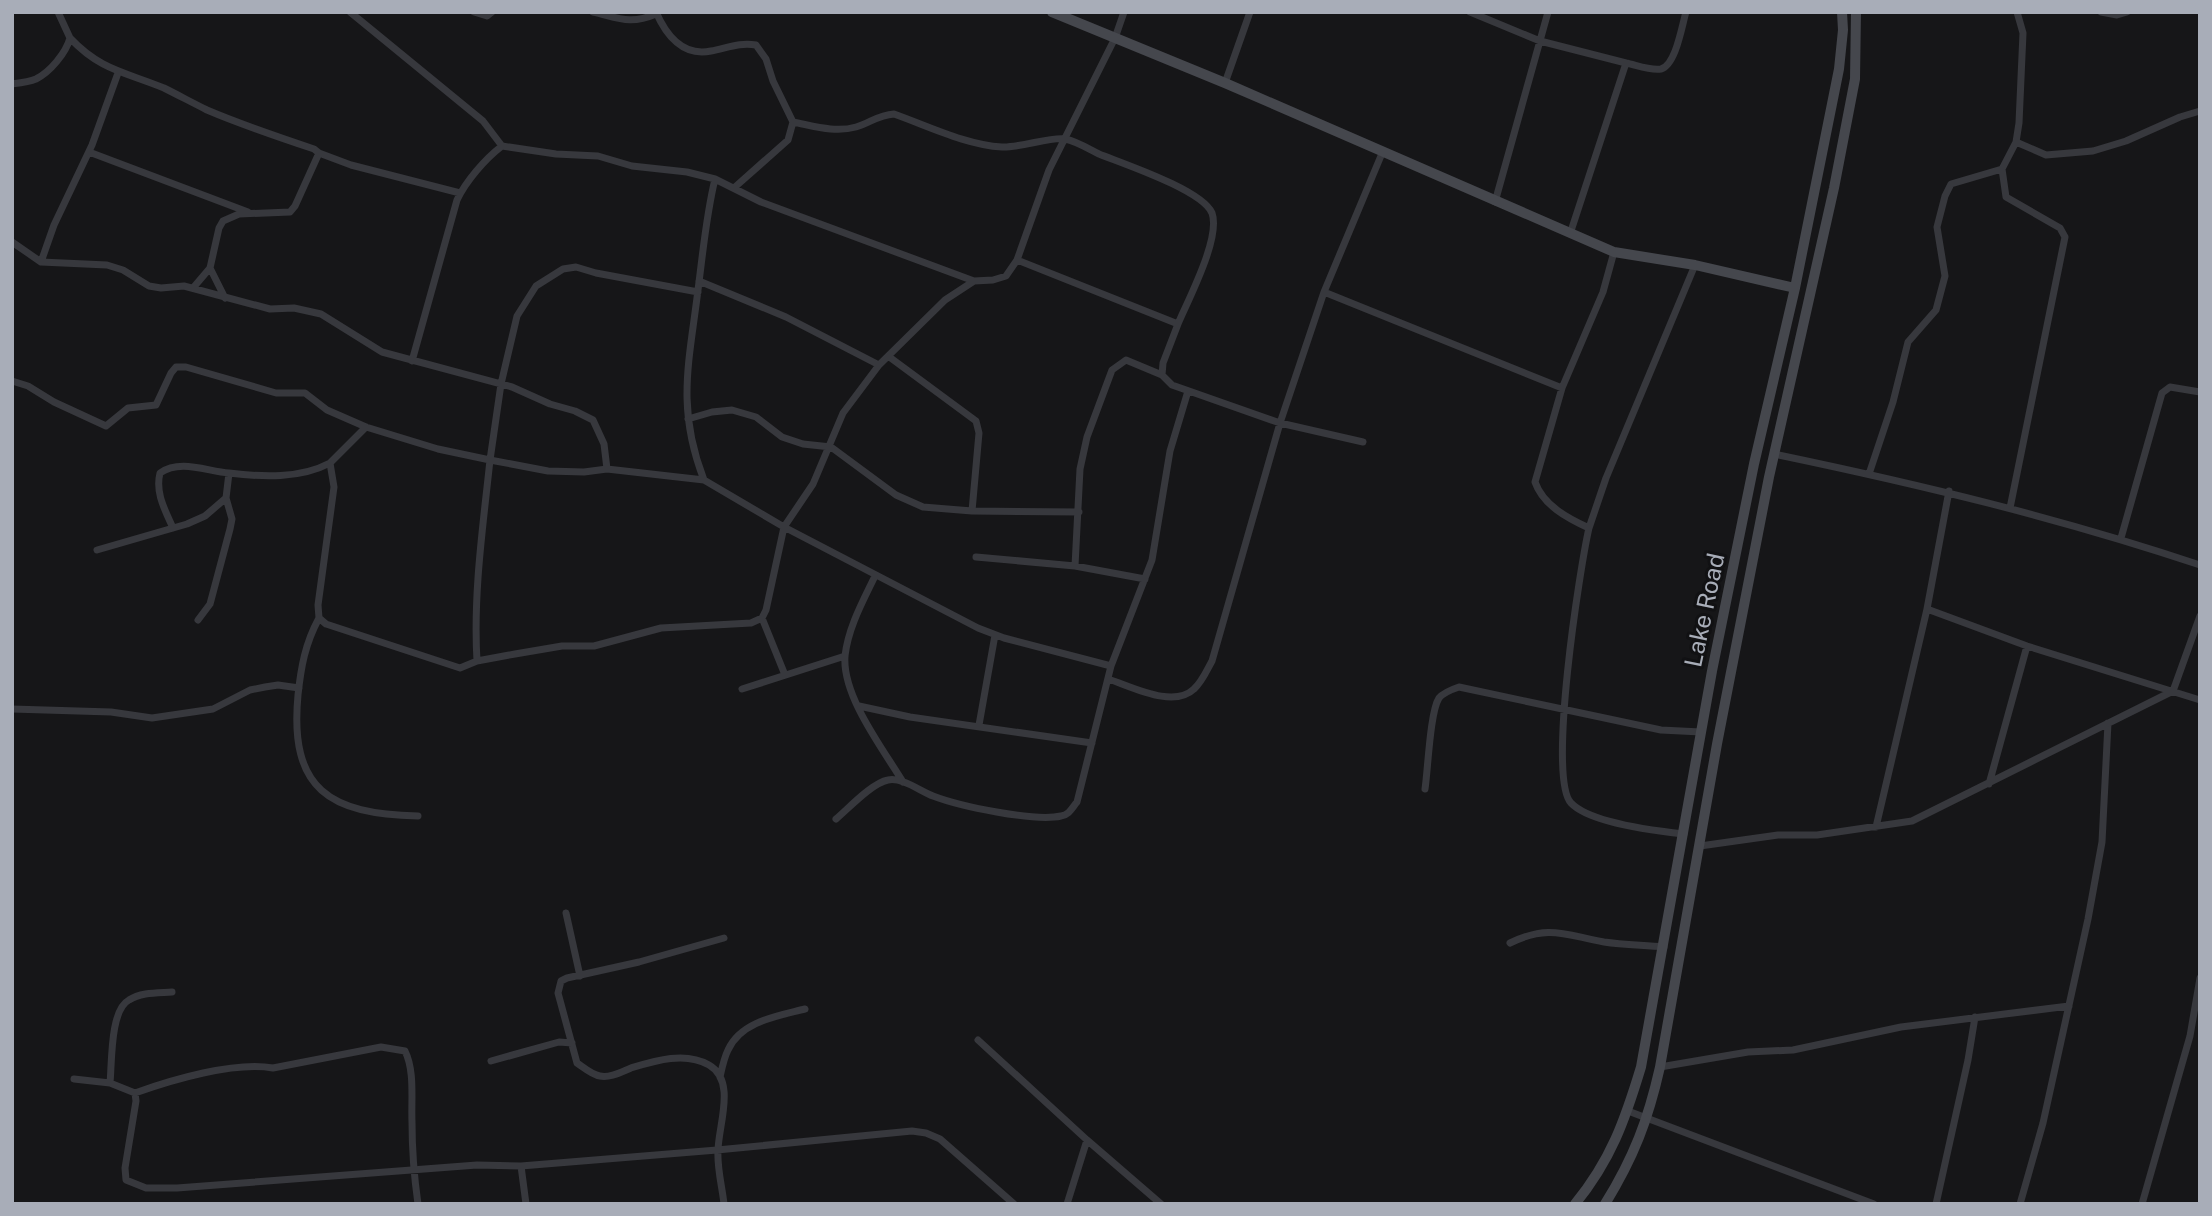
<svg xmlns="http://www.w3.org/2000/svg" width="2212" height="1216" viewBox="0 0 2212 1216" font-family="'Public Sans',sans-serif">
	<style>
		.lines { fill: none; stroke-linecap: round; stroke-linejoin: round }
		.street { stroke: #37383d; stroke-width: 7 }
		.secondary { stroke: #45474d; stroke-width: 10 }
		.labels { text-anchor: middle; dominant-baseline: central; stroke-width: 6; stroke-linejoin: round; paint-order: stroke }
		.street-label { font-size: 24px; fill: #a8adb8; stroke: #111113 }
	</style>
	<rect width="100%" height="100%" fill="#161618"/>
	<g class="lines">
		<path class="street" d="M350 12 483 121 502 146
			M474 12 487 16 492 12
			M593 12C619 18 630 25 656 14
			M656 12C666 35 683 57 711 51 727 48 740 42 756 45L766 59 773 81 793 122 788 140 735 187
			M1470 12 1540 41 1626 63
			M2101 12 2117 15 2127 12
			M70 38C100 70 125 72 164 88 178 95 193 103 207 110 242 125 278 137 314 149L319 153
			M1225 83 1250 12
			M12 84C20 83 29 82 36 79 50 72 66 53 70 38L58 12
			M793 122C814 126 835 133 856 127 870 123 878 115 894 114 928 126 966 145 1002 147 1020 148 1053 136 1065 139 1076 141 1089 149 1099 154 1124 164 1202 190 1212 213 1221 238 1188 300 1178 324
			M2016 142 2046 155 2093 151 2126 141 2180 117 2200 111
			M89 152 248 212
			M2002 169 2006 197 2060 228 2065 237 2010 508
			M715 179C706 216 703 252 698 290 689 363 676 408 704 480L784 527 978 628 1004 638 1111 666
			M1495 202 1548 12
			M1570 234 1626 63C1636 65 1651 71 1661 69 1676 65 1682 25 1686 12
			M12 242 41 262 107 265 123 270 149 286 161 288 184 286 270 309 294 308 321 314 382 352 512 387 550 404 575 411 593 420 604 444 607 469
			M1614 252 1603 292 1562 388 1535 482C1543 505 1567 518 1589 528 1580 567 1547 778 1571 803 1590 823 1656 831 1684 834
			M1017 260 1178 324 1163 363 1162 375 1172 385 1280 423 1363 442
			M41 262 54 225 92 145 118 73
			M210 268 225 298
			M699 281 786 317 879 365
			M193 288 210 268 219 228 223 221 239 214 290 212 295 206 319 153 351 165 460 193
			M1324 292 1562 388
			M888 356 976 421 979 433 972 511
			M412 361 457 200C466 181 485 159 502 146L556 154 598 156 632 166 687 172 715 179 761 202 974 281
			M12 381 28 386 54 402 106 426 128 408 156 405 171 373 176 367H186L276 393H305L327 410 366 427 438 449 490 460 501 384 517 316 536 286 563 269 576 267 596 273 698 292
			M688 419 712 412 732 410 756 417 782 437 803 444 831 447 896 495 923 507 972 511 1079 512
			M366 427 330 463 334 487 318 605 319 618 326 624 460 668 477 661 515 654 562 646H594L661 628 751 623 762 618 766 610 784 527 813 484 843 413 879 365 945 300 974 281 993 280 1006 276 1017 260 1049 170 1115 38 1124 12
			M1774 454C1918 484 2060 518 2200 565
			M1869 474 1893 402 1908 342 1936 310 1945 276 1937 227 1945 196 1951 184 2002 169 2016 142 2019 123 2023 33 2017 12
			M173 528C165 510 155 493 160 473 180 459 206 471 229 473 262 477 300 479 330 463
			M1589 528 1606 478 1695 265
			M2121 538 2162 393 2170 387 2200 392
			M97 550 187 524 205 516 226 498
			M976 557 1075 566 1145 579
			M1075 566 1080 469 1087 437 1112 370 1126 360 1162 375
			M875 576C863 601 848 628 845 656 842 696 883 749 903 782
			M1927 609 2027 646 2200 700
			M319 618C305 644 301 667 298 695 289 790 330 814 418 816
			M762 618 785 675
			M198 620 210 604 230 529 232 519 226 498 229 473
			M477 661C473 594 483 526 490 460L548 471 584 472 607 469 704 480
			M1108 679C1131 686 1173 709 1194 689 1202 682 1207 670 1212 661L1280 423 1324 292 1383 151
			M742 689 845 656
			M859 706 910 717 1092 743
			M12 709 111 712 152 718 213 709 250 690 265 687 278 685 299 688
			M979 725 995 635
			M1989 784 2027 646
			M1425 789C1428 769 1430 712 1439 698 1444 692 1453 689 1459 687L1661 730 1701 732
			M836 819C849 808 872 783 888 780 902 777 920 791 933 796 959 806 1034 822 1061 816 1069 815 1072 808 1077 802L1111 666 1152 560 1170 451 1188 391
			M1876 827 1927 609 1949 491
			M1700 846 1778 835H1817L1912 821 2173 691 2200 616
			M566 913 580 976
			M1510 943C1549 924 1565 935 1604 942 1624 945 1644 945 1664 947
			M978 1040 1087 1140 1161 1204
			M491 1061 559 1042 572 1043
			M1660 1067 1748 1052 1793 1050 1901 1027 2069 1006
			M720 1077C722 1068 724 1058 728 1050 741 1021 778 1016 805 1009
			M74 1079 110 1083 135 1093 136 1101 125 1168 126 1180 146 1188H177L477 1165 521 1166 717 1150 912 1131 926 1133 940 1139 1014 1204
			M110 1083C112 1063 110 1010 129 1000 141 992 158 993 172 992
			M135 1093C171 1080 235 1061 273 1068L381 1047 405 1051C415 1071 411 1100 412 1122 412 1150 414 1176 418 1204
			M1628 1111 1874 1204
			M521 1166 526 1204
			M724 1204C722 1186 717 1168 718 1151 718 1126 737 1081 709 1065 685 1051 654 1061 631 1068 621 1072 610 1078 600 1076 592 1075 583 1067 577 1063L558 993 561 981 567 978 639 962 724 938
			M1067 1204 1087 1140
			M1936 1204 1968 1060 1975 1017
			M2020 1204 2043 1123 2088 919 2102 842 2108 723
			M2142 1204 2190 1036 2200 978"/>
		<path class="secondary" d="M1052 12 1225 83 1614 252 1695 265 1795 288
			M1575 1204C1611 1160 1625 1120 1641 1067L1712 671 1754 464 1795 288 1839 69 1843 30 1842 12
			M1605 1204C1634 1157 1648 1120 1660 1067L1717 744 1769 477 1834 188 1855 79 1856 12"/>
	</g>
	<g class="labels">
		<g class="street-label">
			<text transform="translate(1704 610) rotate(-78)">Lake Road</text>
		</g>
	</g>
	<rect width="2212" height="1216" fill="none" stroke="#a8adb8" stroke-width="28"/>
</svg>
